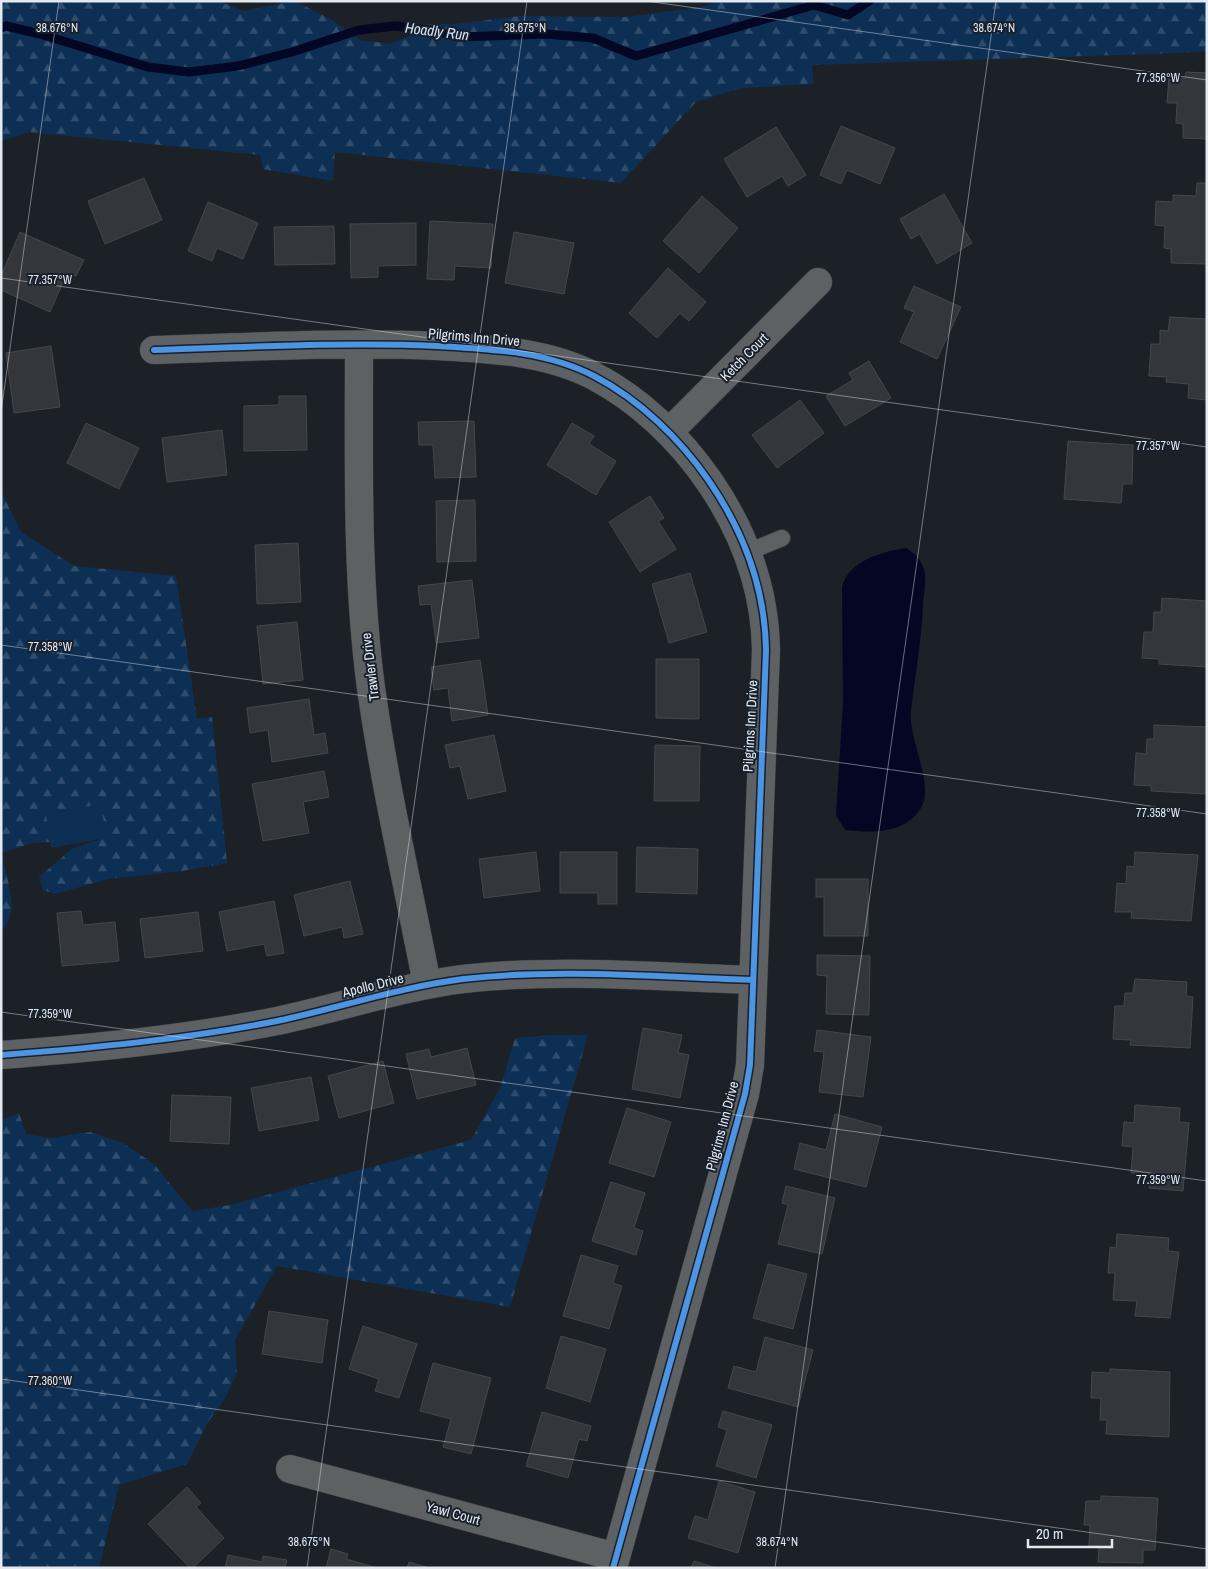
<svg xmlns="http://www.w3.org/2000/svg" width="1208" height="1569" viewBox="0 0 1208 1569" font-family="'Archivo Narrow',sans-serif">
	<style>
		.green { fill: #0d2f54 }
		.forest { fill: url(#forest-firs) }
		.water { fill: #030723 }
		.lines { fill: none; stroke-linecap: round; stroke-linejoin: round }
		.stream { stroke: #030723; stroke-width: 9 }
		.building { fill: #33373c; stroke: #43484d }
		.lane-casing { stroke: #393d42; stroke-width: 18 }
		.street-casing { stroke: #393d42; stroke-width: 29 }
		.lane { stroke: #5e6163; stroke-width: 16 }
		.street { stroke: #5e6163; stroke-width: 28 }
		.cycleway-casing { stroke: #18202b; stroke-width: 9 }
		.cycleway { stroke: #4d94e3; stroke-width: 6 }
		.ticks { fill: none; stroke: #e3e9f0; stroke-width: 1; stroke-opacity: 0.45 }
		.labels { text-anchor: middle; dominant-baseline: central; stroke-width: 4; stroke-linejoin: round; paint-order: stroke }
		.street-label { font-size: 14px; fill: #e3e9f0; stroke: #18202b }
		.water-label { font-size: 15px; font-style: italic; fill: #d5e4f7; stroke: #18202b }
		.ticks-label { font-size: 12px; text-anchor: middle; fill: #e3e9f0; stroke: #18202b; stroke-width: 4; stroke-linejoin: round; paint-order: stroke }
	</style>
	<defs>
		<pattern id="forest-firs" width="22" height="20" patternUnits="userSpaceOnUse" patternTransform="scale(1.25)"><rect width="22" height="20" fill="#0d2f54"/><path d="M5 1l3.5 6h-7zM16 11l3.5 6h-7z" fill="#304d6d"/></pattern>
	</defs>
	<rect width="100%" height="100%" fill="#1c2127"/>
	<path class="green" d="M101 804 107 838 51 848 45 814Z"/>
	<path class="forest" d="M1 1H219L243 11 295 1 332 20 360 40 391 44 414 34 427 24H456L520 16 625 17 702 7 717 1H1207V51L1180 53 812 65 814 84 741 88 696 102 621 183 335 152 333 181 263 169 260 155 29 132 1 141Z
		M1 491 21 532 74 566 176 576 197 719 212 717 227 863 182 871 108 879 55 894 43 890 39 877 73 848 107 837 100 804 46 814 50 842 32 843 2 853C5 875 22 915 1 930Z
		M549 1035H588L510 1307 277 1266 235 1340 237 1373 225 1398 208 1422 187 1464 119 1485 99 1568H1V1120L19 1113 26 1134 50 1138 90 1132 123 1143 154 1164 192 1211 230 1205 471 1140 501 1086 515 1038Z"/>
	<path class="water" d="M906 548C916 554 924 563 925 575 926 583 924 593 923 602 922 639 915 675 911 711 908 739 935 785 921 808 905 834 872 833 845 830L836 815 843 703 842 587C849 560 882 552 906 548Z"/>
	<g class="lines">
		<path class="stream" d="M1 28 6 26 40 34 148 67 189 72 238 66 292 52 359 30 395 26 435 31 459 37 546 34 593 38 636 56 814 5 848 15 869 1"/>
	</g>
	<path class="building" d="M1186 72 1207 73V139L1183 138V124L1176 123 1177 103H1167L1169 77 1185 78Z
		M841 126 895 148 880 184 847 170 841 184 820 175Z
		M776 127 806 175 788 186 782 176 747 197 724 159Z
		M144 178 162 220 105 244 88 201Z
		M1197 183H1207V264L1171 263V249L1164 248 1165 226 1155 225 1156 201 1173 202V195L1196 196Z
		M944 194 972 243 937 264 920 234 911 239 900 219Z
		M702 196 738 228 699 273 663 241Z
		M208 202 258 223 243 259 217 248 212 261 188 251Z
		M430 221 493 224 491 268 455 266 454 280 427 279Z
		M416 223V265L378 266V277L351 278 350 224Z
		M334 226 335 264 275 265 274 227Z
		M20 232 84 260 76 276 67 273 50 312 1 290V276Z
		M514 232 574 243 564 294 505 283Z
		M668 268 706 302 689 321 680 313 657 338 629 313Z
		M914 286 961 307 937 359 900 342 914 312 904 308Z
		M1170 317 1207 319V400L1188 398 1189 384 1166 382 1167 377 1149 376 1151 344H1160V330L1168 331Z
		M51 346 60 407 14 413 6 353Z
		M869 361 891 398 845 426 826 396 853 380 849 373Z
		M279 396H306L307 450 244 451V406L279 405Z
		M800 400 824 433 777 468 752 435Z
		M474 421 476 477 435 478 433 445H419L418 422Z
		M86 423 139 448 119 489 67 463Z
		M572 423 594 436 589 444 616 461 596 495 547 465Z
		M222 430 227 475 167 482 162 438Z
		M1068 441 1133 445 1132 484H1123L1121 503 1064 499Z
		M650 496 664 518 658 521 676 549 640 572 609 522Z
		M475 500 476 561 437 562 436 501Z
		M298 543 301 602 257 604 255 545Z
		M690 573 707 632 669 643 652 584Z
		M472 580 479 638 436 643 431 604 420 605 418 586Z
		M1162 598 1207 601V667L1159 664V659L1142 658 1144 632H1153L1154 612H1161Z
		M297 622 303 680 263 684 257 626Z
		M656 659H699V719L656 718Z
		M480 660 488 715 452 721 448 688 434 690 431 667Z
		M309 699 314 735 325 733 328 753 272 762 268 730 250 733 247 708Z
		M1154 725 1207 727V794L1151 791V786L1134 785 1136 753 1146 754 1147 739H1154Z
		M494 735 506 791 468 799 460 766 450 768 445 745Z
		M655 745 700 746 699 801H654Z
		M324 771 329 797 303 802 309 833 263 841 252 784Z
		M637 847 698 849 697 894 636 892Z
		M536 852 540 891 484 898 479 859Z
		M560 852H617V904H598V893H560Z
		M1135 852 1198 855 1191 921 1131 918 1132 912H1115L1117 883 1126 884 1127 866 1134 867Z
		M816 879H868V936H824V897H816Z
		M350 881 363 934 344 938 342 927 304 936 294 895Z
		M274 901 284 953 267 956 264 944 227 951 219 912Z
		M81 911 83 925 115 922 119 961 62 966 57 913Z
		M198 912 203 951 145 958 140 919Z
		M817 955 870 956 869 1015 826 1014 827 976 817 975Z
		M1135 979 1187 982 1186 996 1193 997 1190 1048 1130 1045 1131 1040 1113 1039 1115 1006H1124L1125 993H1133Z
		M643 1028 682 1035 678 1053 689 1055 680 1098 632 1089Z
		M817 1030 871 1037 863 1097 819 1092 824 1052 814 1051Z
		M467 1048 476 1085 417 1099 406 1054 429 1049 431 1057Z
		M383 1061 394 1103 339 1118 328 1076Z
		M311 1077 319 1120 259 1131 251 1088Z
		M172 1095 231 1097 229 1144 170 1141Z
		M1135 1105 1180 1108 1179 1122 1189 1123 1183 1191 1149 1188 1150 1174 1131 1173 1133 1147 1122 1146 1124 1122 1134 1123Z
		M627 1108 671 1122 654 1177 609 1163Z
		M835 1114 882 1127 866 1187 794 1169 800 1143 826 1150Z
		M611 1182 645 1193 634 1228 643 1231 636 1255 592 1241Z
		M786 1186 835 1198 822 1254 778 1244 788 1205 782 1203Z
		M1117 1234 1169 1238 1168 1251 1179 1252 1170 1318 1135 1316 1137 1301 1113 1300 1115 1273H1108L1110 1247 1116 1248Z
		M581 1255 618 1266 613 1283 622 1286 609 1329 563 1316Z
		M768 1264 807 1274 793 1329 753 1318Z
		M269 1311 328 1320 322 1363 262 1354Z
		M363 1326 417 1344 399 1398 375 1391 379 1379 349 1369Z
		M561 1336 606 1349 590 1402 546 1388Z
		M765 1337 813 1350 798 1407 728 1388 734 1366 756 1372Z
		M433 1363 491 1378 471 1454 443 1447 451 1419 420 1411Z
		M1110 1369 1170 1372 1169 1437 1106 1434 1107 1420H1100L1101 1398H1091L1092 1372 1110 1373Z
		M723 1411 772 1425 756 1478 716 1466 727 1430 718 1427Z
		M542 1412 591 1426 587 1441 579 1439 568 1478 526 1466Z
		M719 1481 755 1492 738 1553 688 1538 695 1516 708 1520Z
		M187 1487 201 1503 196 1507 224 1538 193 1568H190L148 1524Z
		M1101 1496 1158 1498 1155 1550H1143V1563L1098 1562 1099 1546H1089L1090 1525H1084L1086 1501H1101Z
		M331 1549 348 1554 346 1559 377 1568H326Z
		M228 1555 262 1562 263 1556 287 1560 285 1568H225Z
		M694 1561 716 1568H691Z
		M409 1562 430 1568H407Z"/>
	<g class="lines">
		<g class="lane-casing">
			<path id="lane" d="M748 552 782 538"/>
		</g>
		<g class="street-casing">
			<path id="street" d="M359 345C359 458 356 575 371 688 385 787 408 886 427 984
				M154 350C248 347 343 342 437 346 490 349 546 351 594 376 640 400 680 439 709 481 744 532 765 588 766 650L750 1065 745 1094 613 1568
				M669 432 818 282
				M1 1055C94 1048 186 1039 277 1021 339 1008 400 987 463 979 559 968 657 977 753 980
				M290 1469 616 1557"/>
		</g>
		<use href="#lane" class="lane"/>
		<use href="#street" class="street"/>
		<g class="cycleway-casing">
			<path id="cycleway" d="M154 350C248 347 343 342 437 346 490 349 546 351 594 376 640 400 680 439 709 481 744 532 765 588 766 650L750 1065 745 1094 613 1568
				M1 1055C94 1048 186 1039 277 1021 339 1008 400 987 463 979 559 968 657 977 753 980"/>
		</g>
		<use href="#cycleway" class="cycleway"/>
	</g>
	<path class="ticks" d="M646 1 1207 80M1 278 1207 447M1 412 59 1M1 645 1207 814M1 1012 1207 1181M1 1379 1207 1549M307 1568 527 1M775 1568 996 1"/>
	<g class="labels">
		<g class="street-label">
			<text transform="translate(474 337) rotate(5)">Pilgrims Inn Drive</text>
			<text transform="translate(744 357) rotate(-45)">Ketch Court</text>
			<text transform="translate(370 667) rotate(-97)">Trawler Drive</text>
			<text transform="translate(750 726) rotate(-87)">Pilgrims Inn Drive</text>
			<text transform="translate(373 985) rotate(-14)">Apollo Drive</text>
			<text transform="translate(722 1126) rotate(-75)">Pilgrims Inn Drive</text>
			<text transform="translate(453 1513) rotate(15)">Yawl Court</text>
		</g>
		<g class="water-label">
			<text transform="translate(437 31) rotate(7)">Hoadly Run</text>
		</g>
	</g>
	<g class="ticks-label">
		<text x="57" y="32">38.676°N</text>
		<text x="525" y="32">38.675°N</text>
		<text x="994" y="32">38.674°N</text>
		<text x="1158" y="82">77.356°W</text>
		<text x="50" y="284">77.357°W</text>
		<text x="1158" y="450">77.357°W</text>
		<text x="50" y="651">77.358°W</text>
		<text x="1158" y="817">77.358°W</text>
		<text x="50" y="1018">77.359°W</text>
		<text x="1158" y="1184">77.359°W</text>
		<text x="50" y="1385">77.360°W</text>
		<text x="309" y="1546">38.675°N</text>
		<text x="777" y="1546">38.674°N</text>
	</g>
	<rect width="1208" height="1569" fill="none" stroke="#e3e9f0" stroke-width="5"/>
	<path d="M1028 1539v8h84v-8" fill="none" stroke="#e3e9f0" stroke-width="2.5"/>
	<text x="1036" y="1539" font-size="15" fill="#e3e9f0" stroke="#18202b" stroke-width="4" paint-order="stroke">20 m</text>
</svg>
